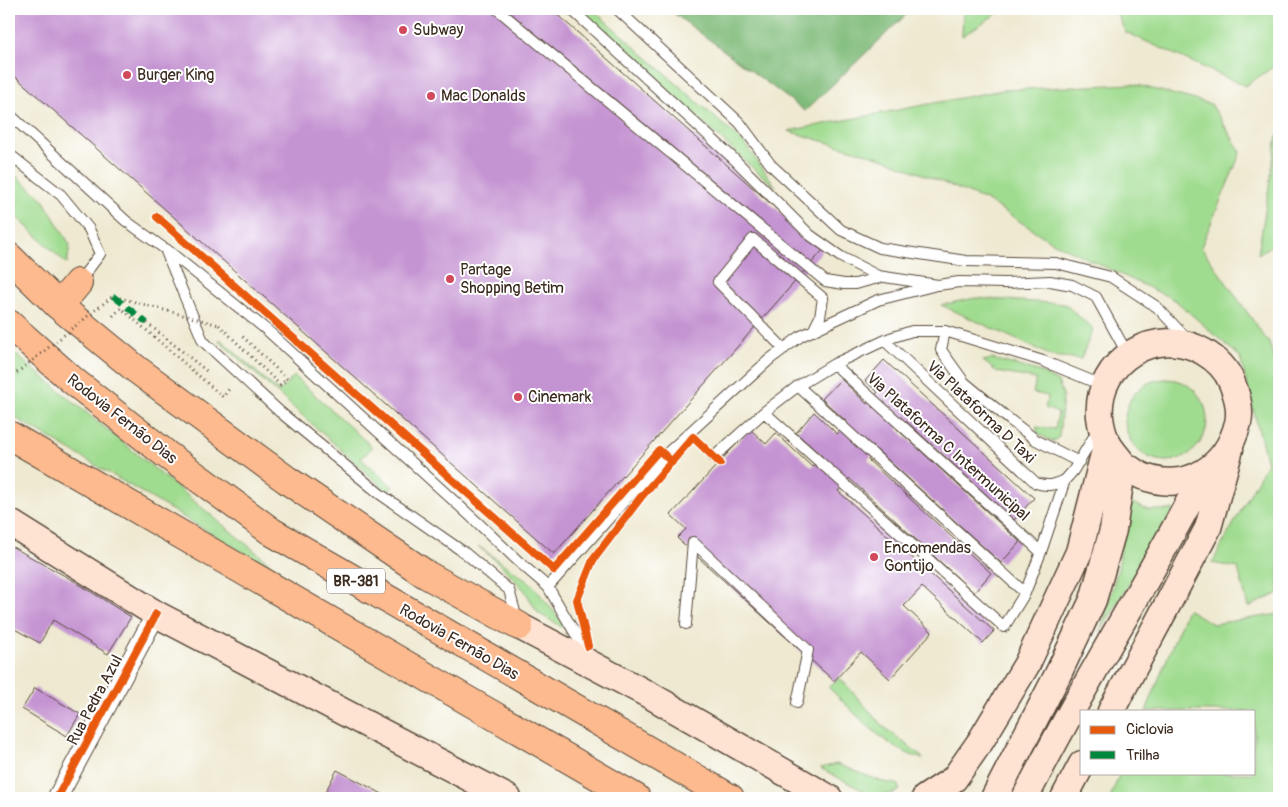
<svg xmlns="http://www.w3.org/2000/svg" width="1288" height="807" viewBox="0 0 1288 807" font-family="Pangolin,sans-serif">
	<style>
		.green { fill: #a0dc90; stroke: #6e8357 }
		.forest { fill: #80bc7a; stroke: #5e734c }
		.building { fill: #c493d1 }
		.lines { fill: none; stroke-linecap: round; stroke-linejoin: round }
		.lane-casing { stroke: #564739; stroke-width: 12 }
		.street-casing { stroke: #564739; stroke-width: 21 }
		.secondary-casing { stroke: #564739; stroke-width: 29 }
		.highway-casing { stroke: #564739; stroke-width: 30 }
		.path { stroke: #564739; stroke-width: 3; stroke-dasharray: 1 4; stroke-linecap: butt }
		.lane { stroke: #fff; stroke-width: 10 }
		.street { stroke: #fff; stroke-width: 19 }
		.secondary { stroke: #fee3d2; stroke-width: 26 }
		.highway { stroke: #fcba8e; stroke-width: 28 }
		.path-bridge { stroke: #564739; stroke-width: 3; stroke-dasharray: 1 4; stroke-linecap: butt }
		.quiet { stroke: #00873e; stroke-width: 6; stroke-dasharray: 12 6; stroke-linecap: butt }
		.cycleway-casing { stroke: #fff; stroke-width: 11 }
		.cycleway { stroke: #e8590c; stroke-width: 8 }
		.poi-dot { fill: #d1495b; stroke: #fff; stroke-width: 2 }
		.labels { text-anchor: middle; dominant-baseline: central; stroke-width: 4; stroke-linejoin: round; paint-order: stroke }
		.shield { fill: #fff; stroke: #766a62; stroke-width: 1 }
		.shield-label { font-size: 15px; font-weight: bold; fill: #3b2a1e }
		.poi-label { font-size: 16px; fill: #3b2a1e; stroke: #fff; text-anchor: start }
		.street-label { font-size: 16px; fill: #3b2a1e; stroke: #fff }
	</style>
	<rect width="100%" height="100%" fill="#fff"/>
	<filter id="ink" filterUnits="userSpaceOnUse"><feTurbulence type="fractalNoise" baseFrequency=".02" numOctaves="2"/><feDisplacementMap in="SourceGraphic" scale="10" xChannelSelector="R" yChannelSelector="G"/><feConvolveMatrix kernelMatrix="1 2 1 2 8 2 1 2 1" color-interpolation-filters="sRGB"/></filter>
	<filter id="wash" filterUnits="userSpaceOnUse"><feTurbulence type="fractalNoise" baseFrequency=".0096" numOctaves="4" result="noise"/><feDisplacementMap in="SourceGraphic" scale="20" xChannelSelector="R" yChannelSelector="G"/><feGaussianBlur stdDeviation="1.12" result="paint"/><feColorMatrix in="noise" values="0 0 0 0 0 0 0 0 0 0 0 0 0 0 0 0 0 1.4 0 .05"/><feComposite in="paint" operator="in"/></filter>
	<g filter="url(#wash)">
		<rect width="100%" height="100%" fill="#eee9d0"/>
		<path class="green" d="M578 9H592L744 143 776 187 754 169Z
			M963 9H1004L962 36Z
			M1115 9H1279V63L1245 86 1125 32Z
			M1133 84 1211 104 1241 152 1201 247 1269 343 1279 375V593L1248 607 1238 568 1212 563 1267 463 1240 357 1175 300 1052 242 988 201 885 159 788 131 1002 90Z
			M1279 135V241L1258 254 1277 137Z
			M9 170 42 198 70 245 67 264 9 210Z
			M975 298 1065 304 1093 329 1081 359 1052 356 941 305Z
			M220 339 279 392 294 376 372 447 361 459 393 487 388 492 219 341Z
			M9 349 290 580 9 414Z
			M992 359 1038 371 1058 382 1063 395 1059 437 1053 442 1038 434 1036 427 1055 429 1058 413 1045 408 1048 396 1033 393 1036 379 997 372 983 361Z
			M1125 420a41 41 0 1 1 82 0a41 41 0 1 1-82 0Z
			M1128 501 1148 510H1174L1100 632 1118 569Z
			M478 546 531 583 569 631 538 613 525 591 500 564Z
			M1187 609 1213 624 1279 614V798H1110L1120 773H1254V711H1146Z
			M840 678 884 727 919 754 923 759C884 749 856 713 828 687Z
			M837 764 883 782 897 784 900 790 894 793 873 796 820 768Z"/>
		<path class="forest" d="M668 9H912L805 111Z"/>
		<g id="blocks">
			<path class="building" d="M9 9H551L823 250 554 554 9 71Z
				M884 360 1034 498 1014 520 906 421 897 429 1020 542 1001 563 877 450 868 460 991 573 974 593 849 478 838 491 994 631 983 643 922 587 904 606 932 632 890 679 861 652 834 681 677 538 686 529 671 515 750 429 766 444 776 433 812 467 822 456 796 433 814 412 837 434 848 423 822 399 841 379 867 404 878 392 865 381Z
				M9 545 74 581 131 617 108 654 53 620 40 643 9 626Z
				M35 688 80 714 67 736 22 709Z
				M337 770 390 798H322Z"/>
		</g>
	</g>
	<g filter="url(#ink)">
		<use href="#blocks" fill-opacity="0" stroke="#564739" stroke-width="1"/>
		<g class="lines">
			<g class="lane-casing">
				<path id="lane" d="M497 9 825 281 844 284H855L882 277
					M571 9 734 159 810 235 841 257 878 276 938 285 959 282 1005 283 1050 281 1072 285 1096 297 1128 355
					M617 9 740 123 771 165 841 230 880 248 966 261 1056 263 1111 277 1157 307 1188 340
					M9 114 126 221 165 249 203 341 280 412 380 494 465 553 509 590 517 619
					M9 154 61 195 89 229 100 254 78 283
					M166 249 268 331 477 522 519 562 548 587 579 640V654
					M945 331 941 350 964 382 1010 420 1036 440 1079 462
					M885 341 1036 483C1048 487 1054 485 1065 480
					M784 349 718 282 753 239 823 298 820 317 813 331
					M834 364 1041 552
					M798 386 1025 593
					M764 412 1004 627 1025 593 1041 552 1065 480 1073 471 1099 428
					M714 457 764 412 798 386 834 364 890 338 912 331H945L1043 361 1104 386
					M548 587 664 456 770 359 801 336 878 300 933 286
					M686 624 693 542 808 650 797 703"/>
			</g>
			<g class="street-casing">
				<path id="street" d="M57 798 156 614"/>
			</g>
			<g class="secondary-casing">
				<path id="secondary" d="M9 522 156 614 508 798
					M519 626 653 697 829 798
					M1111 711 1208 528 1230 449
					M925 798 954 779 980 742 1027 664 1079 552 1107 442
					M994 798 1058 674 1093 600 1113 530 1123 464C1118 457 1111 450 1107 442 1103 435 1101 425 1100 417 1095 360 1157 324 1204 352 1216 359 1227 370 1232 383 1237 395 1241 410 1238 423 1227 467 1187 494 1142 476 1135 473 1129 468 1123 464
					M1025 798C1081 687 1148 582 1205 472
					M1064 798 1082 764"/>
			</g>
			<g class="highway-casing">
				<path id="highway" d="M9 257 59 306 136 369 287 480 427 575 519 626
					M59 306 78 283
					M9 324 72 380 167 455 272 532 730 798
					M9 435 636 798"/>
			</g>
			<path class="path" d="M157 217 175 233
				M113 316 121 308 223 397 229 389 228 388
				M147 323 209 373
				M219 325 280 385 287 379 240 334
				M577 601 590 567"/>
			<use href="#lane" class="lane"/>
			<use href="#street" class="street"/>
			<use href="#secondary" class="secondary"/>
			<use href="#highway" class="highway"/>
			<path class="path-bridge" d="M9 379 113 296 219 325"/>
			<path class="quiet" d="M113 296 147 323"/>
			<g class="cycleway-casing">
				<path id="cycleway" d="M157 217 554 570 659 450 672 462
					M588 646 577 600 593 560 641 497 693 437 720 463
					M57 798 156 614"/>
			</g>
			<use href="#cycleway" class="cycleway"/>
		</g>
	</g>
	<g class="poi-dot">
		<circle cx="403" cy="30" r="5"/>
		<circle cx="127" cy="75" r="5"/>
		<circle cx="431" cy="96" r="5"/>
		<circle cx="450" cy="279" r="5"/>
		<circle cx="518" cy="397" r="5"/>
		<circle cx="874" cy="557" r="5"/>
	</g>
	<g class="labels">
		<rect class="shield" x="327" y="568.5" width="58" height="25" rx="4"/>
		<g class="shield-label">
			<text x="356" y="581">BR-381</text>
		</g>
		<g class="poi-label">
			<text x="413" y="30">Subway</text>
			<text x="137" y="75">Burger King</text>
			<text x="441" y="96">Mac Donalds</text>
			<text x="460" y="270">Partage<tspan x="460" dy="18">Shopping Betim</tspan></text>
			<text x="528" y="397">Cinemark</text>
			<text x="884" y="548">Encomendas<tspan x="884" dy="18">Gontijo</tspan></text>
		</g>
		<g class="street-label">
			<text transform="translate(981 412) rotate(43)">Via Plataforma D Taxi</text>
			<text transform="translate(122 419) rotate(38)">Rodovia Fernão Dias</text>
			<text transform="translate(948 447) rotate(42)">Via Plataforma C Intermunicipal</text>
			<text transform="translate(459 642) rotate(30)">Rodovia Fernão Dias</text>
			<text transform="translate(95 700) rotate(-62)">Rua Pedra Azul</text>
		</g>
	</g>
	<rect width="1288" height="807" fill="none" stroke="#fff" stroke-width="30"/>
	<rect x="1080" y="710" width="175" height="65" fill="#ffffff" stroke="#b1aaa5"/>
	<rect x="1090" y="726" width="25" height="8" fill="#e8590c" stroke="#b1aaa5"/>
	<text x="1126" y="734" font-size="15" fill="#3b2a1e">Ciclovia</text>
	<rect x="1090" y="751" width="25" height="8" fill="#00873e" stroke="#b1aaa5"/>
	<text x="1126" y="760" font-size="15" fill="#3b2a1e">Trilha</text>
</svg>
